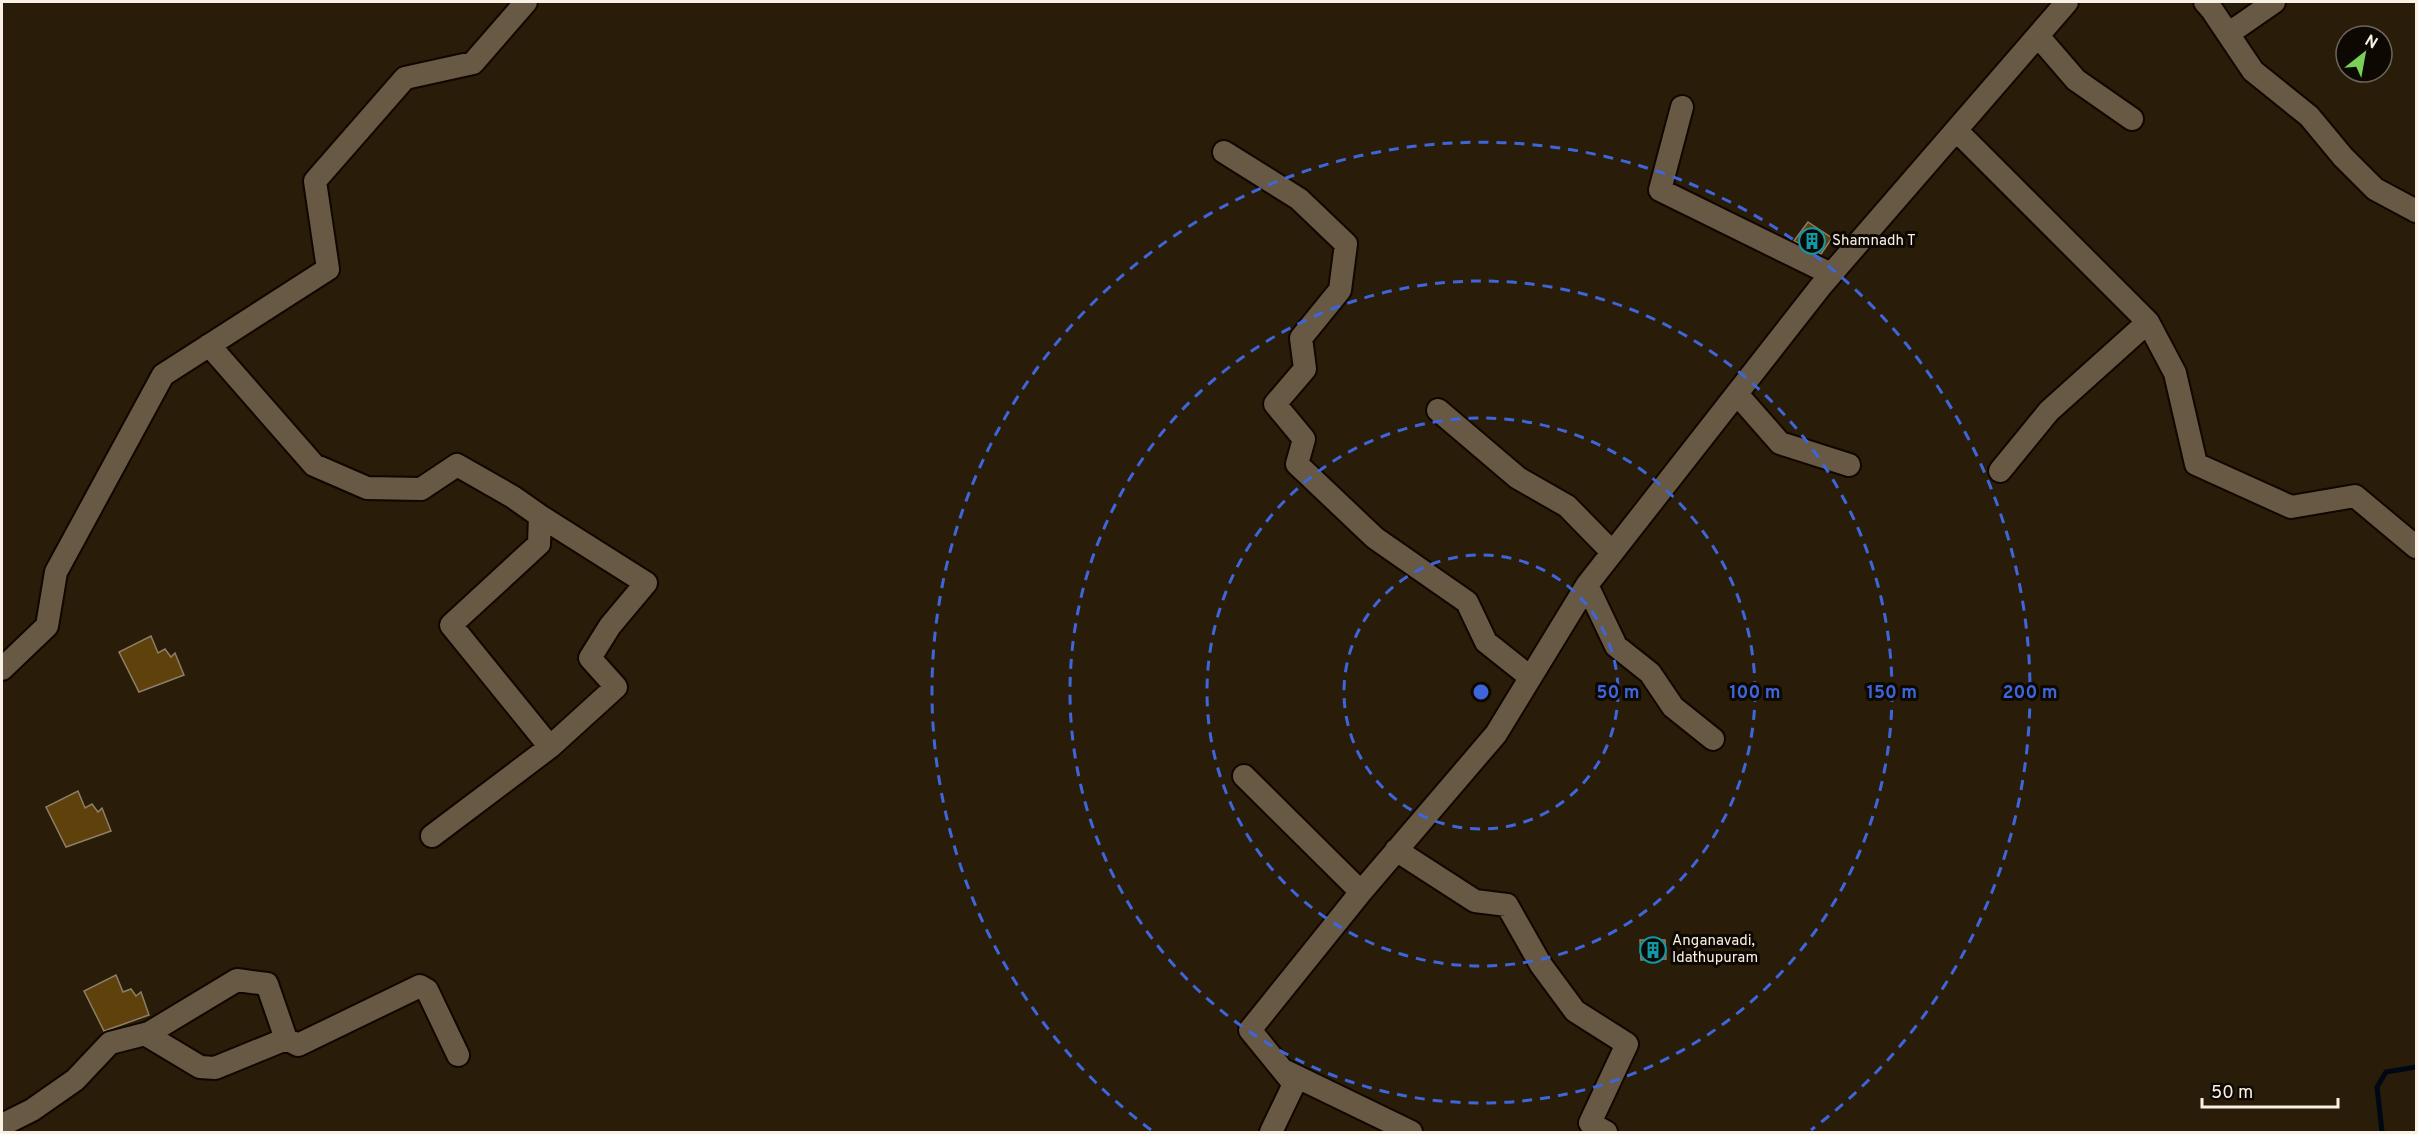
<svg xmlns="http://www.w3.org/2000/svg" width="2418" height="1134" viewBox="0 0 2418 1134" font-family="Overpass,sans-serif">
	<style>
		.lines { fill: none; stroke-linecap: round; stroke-linejoin: round }
		.stream { stroke: #000913; stroke-width: 5 }
		.building { fill: #5e410b; stroke: #8e7f69; stroke-width: 1.5 }
		.street-casing { stroke: #110600; stroke-width: 26 }
		.street { stroke: #675943; stroke-width: 22 }
		.ring { fill: none; stroke: #3e66da; stroke-width: 3; stroke-dasharray: 10 8 }
		.labels { text-anchor: middle; dominant-baseline: central; stroke-width: 6; stroke-linejoin: round; paint-order: stroke }
		.poi-label { font-size: 15px; fill: #faf1e5; stroke: #0d0802; text-anchor: start }
		.centre { fill: #3e66da; stroke: #0d0802; stroke-width: 3 }
		.ring-label { font-size: 18px; text-anchor: middle; font-weight: bold; fill: #3e66da; stroke: #0d0802; stroke-width: 6; stroke-linejoin: round; paint-order: stroke }
	</style>
	<rect width="100%" height="100%" fill="#291c08"/>
	<g class="lines">
		<path class="stream" d="M2382 1132 2377 1087 2386 1072 2416 1067"/>
	</g>
	<path class="building" d="M1808 222 1832 238 1821 254 1794 241Z
		M151 636 158 653 165 649 171 657 175 653 184 675 139 692 119 652Z
		M78 791 85 808 92 804 98 812 102 808 111 831 66 847 46 807Z
		M1640 940H1665L1666 959 1641 960Z
		M116 975 123 992 131 989 136 996 141 992 149 1015 104 1031 84 991Z"/>
	<g class="lines">
		<g class="street-casing">
			<path id="street" d="M2205 2 2212 10 2253 71 2309 116 2343 157 2375 189 2416 211
				M2228 34 2274 2
				M2038 36 2076 80 2132 119
				M1682 107 1660 190 1831 274
				M1956 130 2148 322 2175 373 2196 464 2291 507 2355 496 2416 547
				M1224 152 1299 199 1346 244 1340 290 1301 338 1305 369 1275 404 1304 439 1297 464 1375 538 1467 602 1486 642 1530 677
				M209 345 314 465 367 488 421 489 457 465 513 497 540 516 539 544 451 625 550 747 432 836
				M1737 394 1780 443 1849 465
				M1438 410 1518 478 1567 506 1612 552
				M2000 471 2049 411 2148 322
				M540 516 646 583 610 626 590 658 616 687 550 747
				M1587 585 1616 646 1650 673 1673 707 1713 739
				M2 669 47 626 56 572 163 375 328 269 315 181 405 78 473 63 526 2
				M1244 776 1361 892
				M1396 850 1475 901 1507 905 1541 965 1575 1011 1627 1044 1590 1123 1606 1132
				M145 1034 200 1067 215 1068 286 1039
				M1283 1070 1411 1132
				M2 1125 32 1110 75 1080 110 1043 149 1033 237 980 267 984 286 1039 298 1045 420 986 427 990 458 1055
				M1271 1132 1294 1084 1250 1030 1361 892 1496 734 1587 585 1821 286 2067 2"/>
		</g>
		<use href="#street" class="street"/>
	</g>
	<g class="ring">
		<circle cx="1481" cy="692" r="137"/>
		<circle cx="1481" cy="692" r="274"/>
		<circle cx="1481" cy="692" r="411"/>
		<path d="M1151 1130A549 549 0 1 1 1811 1130"/>
	</g>
	<defs>
		<g id="building-ring" transform="scale(1.35)"><circle r="9.5" fill="#0d0802" stroke="#0f9aa8" stroke-width="1.5"/><path d="M-4-6H4V6H1V3H-1V6H-4ZM-2.5-4.3h1.7v1.8h-1.7ZM.8-4.3h1.7v1.8H.8ZM-2.5-1h1.7V.8h-1.7ZM.8-1h1.7V.8H.8Z" fill="#0f9aa8"/></g>
	</defs>
	<g fill-rule="evenodd">
		<use href="#building-ring" x="1812" y="241"/>
		<use href="#building-ring" x="1653" y="950"/>
	</g>
	<g class="labels">
		<g class="poi-label">
			<text x="1832" y="241">Shamnadh T</text>
			<text x="1672" y="941">Anganavadi,<tspan x="1672" dy="17">Idathupuram</tspan></text>
		</g>
	</g>
	<circle cx="1481" cy="692" r="9" class="centre"/>
	<g class="ring-label">
		<text x="1618" y="698">50 m</text>
		<text x="1755" y="698">100 m</text>
		<text x="1892" y="698">150 m</text>
		<text x="2030" y="698">200 m</text>
	</g>
	<rect width="2418" height="1134" fill="none" stroke="#faf1e5" stroke-width="6"/>
	<g transform="translate(2364 54) rotate(31)"><circle r="28" fill="#0d0802" stroke="#6c655d" stroke-width="1.5"/>
	<path d="M0-4.5L10 22L0 15L-10 22Z" fill="#7ad157"/>
	<text y="-9" font-size="16" font-weight="bold" text-anchor="middle" fill="#faf1e5">N</text>
	</g>
	<path d="M2202 1098v9h136v-9" fill="none" stroke="#faf1e5" stroke-width="3"/>
	<text x="2211" y="1098" font-size="18" fill="#faf1e5" stroke="#0d0802" stroke-width="4.5" paint-order="stroke">50 m</text>
</svg>
